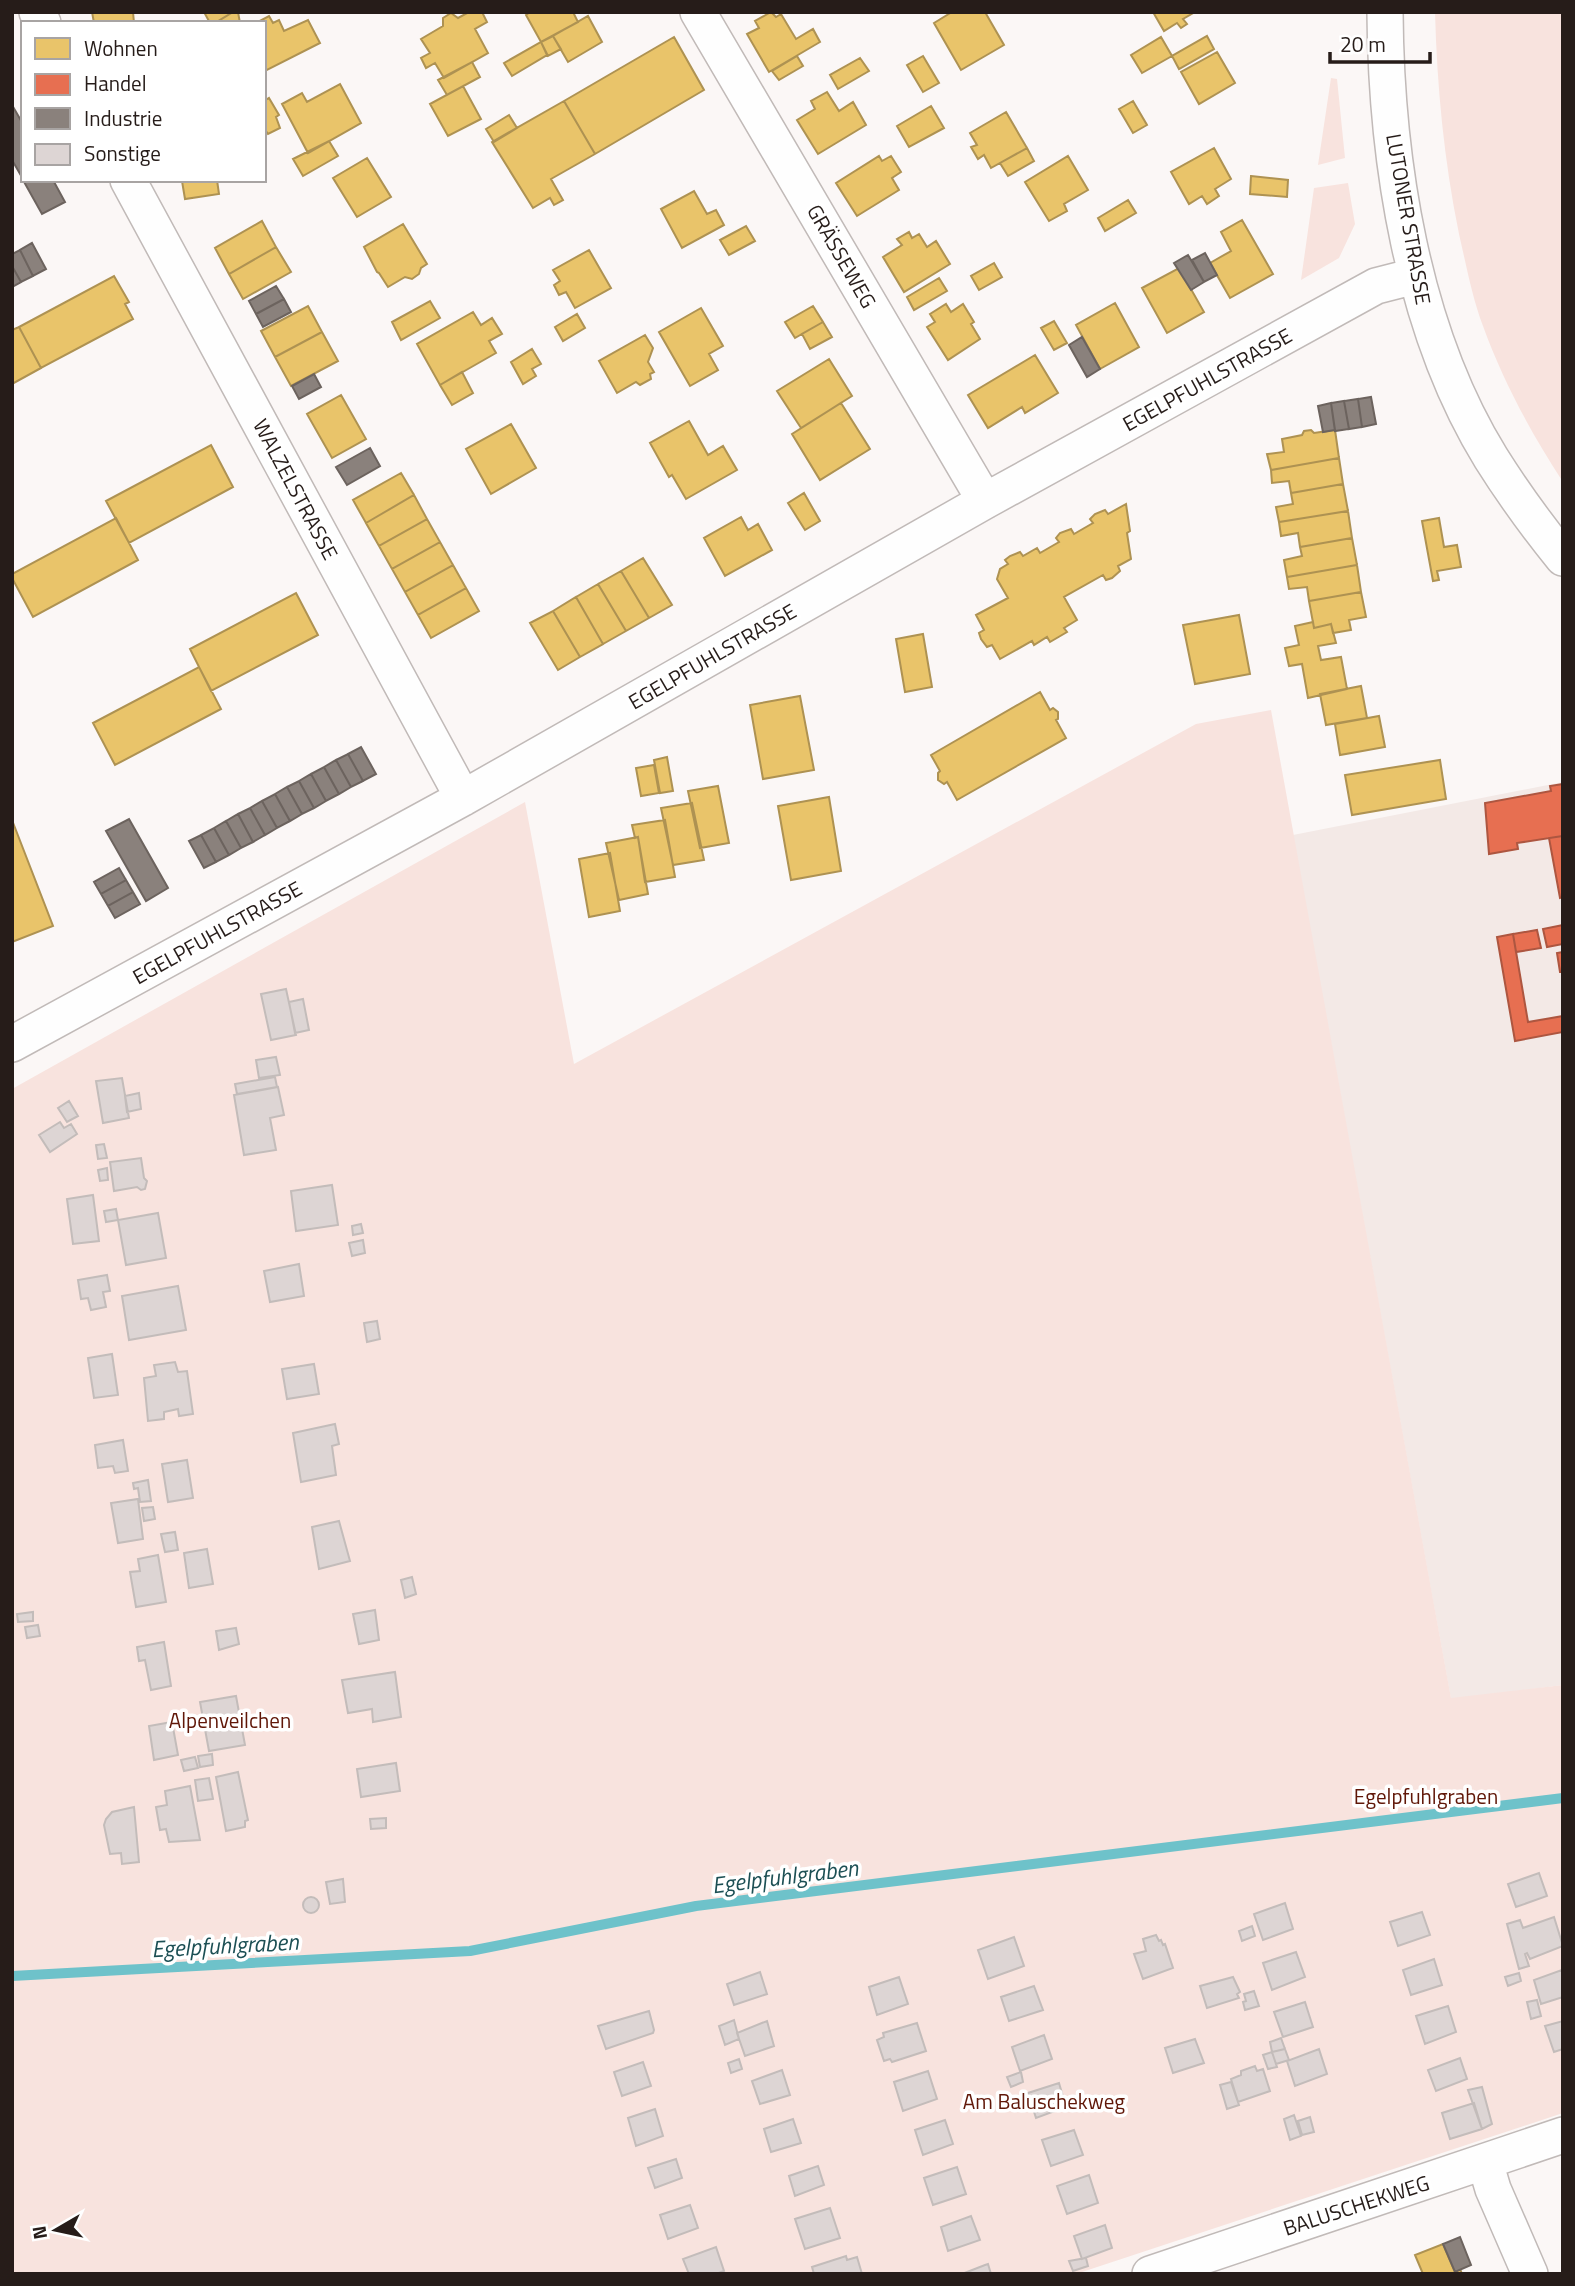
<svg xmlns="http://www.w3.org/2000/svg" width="1575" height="2286" viewBox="0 0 1575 2286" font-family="'Titillium Web',sans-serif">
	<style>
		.built { fill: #f3e9e6 }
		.green { fill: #f8e3de }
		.homes { fill: #e9c46a; stroke: #ae9252; stroke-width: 2 }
		.shops { fill: #e76f51; stroke: #ad5640; stroke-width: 2 }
		.industry { fill: #8a817c; stroke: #6c635e; stroke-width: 2 }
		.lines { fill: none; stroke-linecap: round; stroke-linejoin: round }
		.stream { stroke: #6ec2ca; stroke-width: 10 }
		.building { fill: #ddd5d4; stroke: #c3bcba; stroke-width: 2 }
		.minor-casing { stroke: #c1bab8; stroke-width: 38 }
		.minor { stroke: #fefefe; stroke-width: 35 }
		.labels { text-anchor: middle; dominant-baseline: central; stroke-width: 7; stroke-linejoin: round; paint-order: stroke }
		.street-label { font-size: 21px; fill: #261c19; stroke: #fff }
		.park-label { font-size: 21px; fill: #601708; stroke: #fff }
		.water-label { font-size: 23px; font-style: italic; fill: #1c4f54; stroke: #fff }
	</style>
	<rect width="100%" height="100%" fill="#fbf7f6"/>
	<path class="built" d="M1563 782V1685L1451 1699 1293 835Z"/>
	<path class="green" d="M1435 12H1563V482C1531 433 1503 381 1483 326 1472 297 1466 264 1459 234 1444 160 1437 87 1435 12Z
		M1331 78 1337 79 1345 158 1318 165Z
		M1348 183 1355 224 1339 258 1301 280 1314 188Z
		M1271 710 1451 1698 1563 1685V2113L1076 2274H12V1089L525 802 574 1064 1196 724Z"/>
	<path class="homes" d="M92 12H133L134 23H94Z
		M204 12H233L215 23H210Z
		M233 12H238L240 23H215Z
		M469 12H482L487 22 475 29 488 53 444 78 435 63 426 68 421 58 430 53 421 39 443 26V18L451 13 458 18Z
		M530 12H573L578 22 541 42 526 15Z
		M771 12 776 17 781 14 796 39 813 29 820 42 769 72 747 34 759 28 755 21Z
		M952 12H985L1004 45 961 70 934 23Z
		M1153 12H1195L1183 19 1187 24 1181 28 1177 23 1164 31Z
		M269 16 273 23 279 20 284 31 308 20 320 43 265 71 264 23H256Z
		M588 16 602 42 568 62 553 36Z
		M553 36 561 49 548 56 541 42Z
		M1207 36 1214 49 1179 69 1172 56Z
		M674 37 704 90 595 154 564 101Z
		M1161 37 1172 56 1142 73 1131 55Z
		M541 42 547 55 512 76 504 63Z
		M1217 52 1235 83 1199 104 1181 72Z
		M797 56 803 66 779 80 772 71Z
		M923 56 939 83 923 92 907 65Z
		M860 58 869 71 838 89 830 75Z
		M472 62 480 77 447 95 438 80Z
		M340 84 361 123 308 153 282 104 302 93 307 102Z
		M463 86 481 119 448 136 430 104Z
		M827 92 839 111 853 102 866 125 818 154 797 120 815 109 811 101Z
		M269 98 279 115 276 117 280 128 268 134 264 128V101Z
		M564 101 595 154 551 179 563 200 554 205 550 198 533 208 492 142Z
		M1133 101 1147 125 1133 133 1119 109Z
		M931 106 944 128 909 147 897 126Z
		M1006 112 1027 148 991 168 984 155 978 159 971 147 977 145 970 133Z
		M509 115 517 128 494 142 486 129Z
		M329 141 338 156 303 176 293 159Z
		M1027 148 1034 161 1008 176 1000 163Z
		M1214 148 1231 179 1215 189 1219 196 1207 204 1202 196 1189 204 1171 172Z
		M879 156 882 161 891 156 901 172 892 178 899 190 857 216 836 183Z
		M1068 156 1088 190 1064 204 1067 211 1049 221 1025 182Z
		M367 158 391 197 357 217 333 178Z
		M1251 176 1288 180 1287 197 1250 194Z
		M178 180H217L219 194 185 199 182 181Z
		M694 191 707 214 716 210 724 225 682 248 661 209Z
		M1128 200 1136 213 1105 231 1098 218Z
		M1242 220 1273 274 1230 298 1210 263 1231 251 1221 232Z
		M262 221 276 247 229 274 215 248Z
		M403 224 427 264 421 268 419 274 412 279 405 277 388 287 379 273 377 272 364 247Z
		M746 226 755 241 729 255 720 240Z
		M909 232 912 238 919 234 927 247 936 241 950 264 904 292 883 257 902 245 897 239Z
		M276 247 291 272 243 299 229 274Z
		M589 250 611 288 575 308 566 292 559 295 554 285 560 281 553 270Z
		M994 263 1002 277 979 290 971 276Z
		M1179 268 1204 312 1167 333 1142 288Z
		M114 276 129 302 125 304 133 319 41 368 19 327Z
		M939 278 947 291 914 310 907 297Z
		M430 301 440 318 401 340 392 322Z
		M1115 303 1139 347 1100 369 1076 325Z
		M946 304 951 312 963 304 974 322 971 324 980 339 948 360 927 327 935 322 930 314Z
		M308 306 322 332 275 357 261 331Z
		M813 306 823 322 795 338 785 322Z
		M701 308 723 346 709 354 718 370 690 386 659 332Z
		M473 312 481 325 492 318 502 334 489 341 496 353 440 385 417 344Z
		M577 314 585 328 563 341 555 327Z
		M1054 321 1067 343 1054 350 1041 328Z
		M823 322 832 337 810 349 802 334Z
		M19 327 41 368 12 384V330Z
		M322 332 338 361 291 386 275 357Z
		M645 335 653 348 648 362 654 372 650 374 651 379 640 385 636 382 617 393 599 361Z
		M532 349 541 364 532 369 536 376 523 384 511 362Z
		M1035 355 1058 393 1025 413 1022 407 988 428 968 395Z
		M829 359 852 396 801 428 777 391Z
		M462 372 473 393 452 405 440 385Z
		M341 395 366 439 332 458 307 414Z
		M841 403 870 449 820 480 792 434Z
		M689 421 708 455 723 446 737 470 686 499 672 475 669 477 650 443Z
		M511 424 536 468 491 494 466 449Z
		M1311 430 1314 433 1335 430 1339 458 1271 470 1267 454 1284 452 1282 439 1302 435 1304 431Z
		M211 445 233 487 129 543 106 501Z
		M1339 458 1343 484 1291 493 1289 481 1272 483 1271 470Z
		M401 473 414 495 366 523 353 500Z
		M1343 484 1348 511 1279 522 1276 507 1293 504 1291 493Z
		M804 493 820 521 805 530 788 503Z
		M414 495 427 519 379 546 366 523Z
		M1126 504 1130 531 1127 533 1131 559 1118 566 1120 571 1112 578 1106 580 1103 575 1064 597 1077 620 1064 628 1067 632 1050 642 1047 637 1034 645 1032 641 1000 659 992 645 987 647 981 639 979 633 984 630 976 615 1008 598 997 579 1000 569 1008 564 1005 560 1010 556 1020 552 1023 556 1037 548 1040 553 1059 542 1056 538 1060 533 1071 529 1074 534 1093 523 1090 519 1095 514 1105 510 1108 514Z
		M1348 511 1352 538 1300 547 1298 533 1281 536 1279 522Z
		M741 517 748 530 758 524 772 550 725 576 704 538Z
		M116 518 138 560 33 617 12 578V574Z
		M1439 518 1444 547 1457 545 1461 567 1437 571 1439 580 1433 581 1422 521Z
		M427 519 440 542 392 569 379 546Z
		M1352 538 1357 565 1287 577 1284 560 1302 556 1300 547Z
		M440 542 453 565 405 592 392 569Z
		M643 558 672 605 649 618 621 571Z
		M453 565 466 588 418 615 405 592Z
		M1357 565 1361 592 1309 601 1307 587 1289 589 1287 577Z
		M621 571 649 618 626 631 598 584Z
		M598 584 626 631 603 644 576 597Z
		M466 588 479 611 431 638 418 615Z
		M1361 592 1366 617 1349 620 1351 630 1333 633 1331 624 1314 628 1309 601Z
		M296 593 318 635 211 691 190 649Z
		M576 597 603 644 580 657 553 611Z
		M553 611 580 657 558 670 530 623Z
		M1239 615 1250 674 1195 684 1183 625Z
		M1313 622 1314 628 1331 624 1336 643 1318 646 1321 660 1341 657 1347 689 1308 698 1302 664 1289 666 1285 648 1299 645 1295 626Z
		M923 634 932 687 905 692 896 639Z
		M199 667 221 709 115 765 93 723Z
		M1361 686 1367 718 1326 725 1320 694Z
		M1040 692 1050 710 1053 708 1058 712V719L1056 720 1066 738 957 800 947 782 944 784 938 780V773L940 771 931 755Z
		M800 696 814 770 763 779 750 705Z
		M1379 716 1385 747 1340 755 1335 724Z
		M667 757 673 791 660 793 654 760Z
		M1440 760 1446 799 1352 815 1345 775Z
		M654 765 659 793 641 796 636 768Z
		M718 786 729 843 700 848 688 791Z
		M829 797 841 871 791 880 778 806Z
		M692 803 704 860 673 865 661 808Z
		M12 820 53 926 12 942Z
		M665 820 675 877 645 882 638 837 635 838 632 825Z
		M638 837 648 894 619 900 606 843Z
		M610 853 620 911 589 917 579 859Z
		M1443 2244 1455 2272 1460 2269 1462 2274H1423L1415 2255Z"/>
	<path class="shops" d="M1563 784V836L1517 843 1518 849 1489 854 1485 803 1551 791 1550 786Z
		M1563 836V897L1560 898 1549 838Z
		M1563 925V944L1547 947 1543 929Z
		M1537 930 1541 948 1516 952 1513 934Z
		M1513 934 1528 1022 1563 1016V1032L1515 1041 1497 937Z
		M1563 952V972H1560L1557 953Z"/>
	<path class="industry" d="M12 105 23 124V179L12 160Z
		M23 180H53L65 202 42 214Z
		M32 243 46 269 33 276 20 250Z
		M20 250 33 276 21 282 12 266V254Z
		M1205 253 1217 275 1204 282 1192 260Z
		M1188 255 1204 282 1191 290 1174 263Z
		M12 266 21 282 12 287Z
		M276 286 284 299 256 314 249 301Z
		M284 299 291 312 263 327 256 314Z
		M1082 337 1100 369 1087 377 1069 345Z
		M314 374 321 387 299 399 292 386Z
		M1371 397 1376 424 1362 427 1358 399Z
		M1358 399 1362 427 1349 429 1344 401Z
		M1344 401 1349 429 1335 431 1331 403Z
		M1331 403 1335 430 1323 432 1318 406Z
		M370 448 380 466 347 485 336 467Z
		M361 747 376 774 363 781 348 754Z
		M348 754 363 781 351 787 336 760Z
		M336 760 351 787 339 794 324 767Z
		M324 767 339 794 326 801 311 774Z
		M311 774 326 801 314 808 299 781Z
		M299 781 314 808 302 814 287 787Z
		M287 787 302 814 290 821 275 794Z
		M275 794 290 821 277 828 262 801Z
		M262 801 277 828 265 835 250 808Z
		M250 808 265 835 253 842 238 814Z
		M238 814 253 842 241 848 226 821Z
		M129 819 168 888 146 901 106 831Z
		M226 821 241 848 229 855 214 828Z
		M214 828 229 855 216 862 201 835Z
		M201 835 216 862 204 868 189 841Z
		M119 868 126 880 101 894 94 882Z
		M126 880 133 892 108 906 101 894Z
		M133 892 140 904 115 918 108 906Z
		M1460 2237 1471 2265 1455 2272 1443 2244Z"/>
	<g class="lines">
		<path class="stream" d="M12 1976 470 1951 696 1906 1563 1798"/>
	</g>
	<path class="building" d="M286 989 296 1035 271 1040 261 994Z
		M303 999 309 1030 295 1033 289 1002Z
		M276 1057 280 1075 259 1078 256 1060Z
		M275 1077 277 1087 237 1094 235 1084Z
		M122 1078 129 1118 103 1123 96 1081Z
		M278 1087 284 1115 270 1118 276 1150 244 1155 234 1095Z
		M139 1093 141 1109 127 1112 125 1096Z
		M69 1101 78 1116 67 1122 58 1108Z
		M60 1122 64 1128 71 1124 77 1134 50 1152 39 1135Z
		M104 1144 107 1158 98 1159 96 1145Z
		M141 1158 144 1178 147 1181 145 1189 141 1190 137 1187 114 1191 110 1162Z
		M107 1168 108 1180 100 1181 98 1170Z
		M332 1185 338 1225 296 1231 291 1191Z
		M93 1195 99 1241 73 1244 67 1199Z
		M116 1209 118 1220 106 1222 104 1211Z
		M158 1213 166 1258 126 1265 118 1220Z
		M361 1224 363 1233 353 1235 352 1226Z
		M363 1240 365 1253 352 1256 349 1243Z
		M299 1264 304 1296 270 1302 264 1271Z
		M107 1275 110 1291 103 1292 106 1307 91 1310 88 1298 81 1299 78 1280Z
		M178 1286 186 1330 129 1340 122 1296Z
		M377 1321 380 1339 367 1342 364 1323Z
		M112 1354 118 1395 94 1398 88 1358Z
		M175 1362 178 1372 187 1371 193 1414 179 1416 178 1409 164 1412V1419L148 1421 144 1378 156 1376 154 1365Z
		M314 1364 319 1394 287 1399 282 1369Z
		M335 1424 339 1444 332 1446 336 1475 301 1482 293 1433Z
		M123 1440 128 1471 115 1473 113 1466 98 1468 95 1445Z
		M187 1460 193 1498 168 1502 162 1464Z
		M148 1480 151 1501 140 1502 138 1488 134 1489 133 1483Z
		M138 1499 143 1539 118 1543 111 1503Z
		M153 1507 155 1519 144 1521 142 1508Z
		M339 1521 350 1561 319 1569 312 1527Z
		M175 1532 178 1550 165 1552 161 1534Z
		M207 1549 213 1584 189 1588 184 1553Z
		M158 1555 166 1602 136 1607 130 1572 140 1571 138 1559Z
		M412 1577 416 1594 405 1598 401 1580Z
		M375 1610 379 1640 359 1644 353 1614Z
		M33 1612V1621L18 1622 17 1614Z
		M38 1625 40 1636 27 1638 25 1627Z
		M236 1628 239 1644 219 1650 216 1631Z
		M164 1642 171 1686 151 1690 145 1660 139 1661 137 1647Z
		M395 1672 401 1717 373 1722 372 1709 348 1713 342 1680Z
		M236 1696 245 1745 209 1751 200 1702Z
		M172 1722 178 1755 154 1760 149 1726Z
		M212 1754 213 1765 200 1767 198 1756Z
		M195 1757 198 1768 184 1771 181 1760Z
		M396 1763 400 1791 361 1797 357 1769Z
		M238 1772 248 1820 245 1821V1827L226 1831 216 1777Z
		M209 1778 213 1799 198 1801 195 1780Z
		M190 1786 200 1840 169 1842 166 1829 160 1830 156 1807 167 1805 165 1791Z
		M134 1807 139 1862 122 1864 121 1853 110 1854 104 1825 106 1819 112 1812Z
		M386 1818V1828L371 1829 370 1819Z
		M1539 1873 1547 1896 1516 1907 1508 1884Z
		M343 1879 345 1902 330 1904 326 1882Z
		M303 1905a8 8 0 1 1 16 0a8 8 0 1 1-16 0Z
		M1285 1903 1293 1929 1263 1940 1254 1914Z
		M1422 1912 1430 1935 1398 1946 1390 1922Z
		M1554 1917 1563 1946 1530 1959 1527 1953 1525 1954 1529 1966 1519 1969 1507 1924 1520 1920 1523 1928Z
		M1252 1926 1255 1936 1242 1941 1239 1931Z
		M1156 1935 1159 1941 1161 1940 1163 1945 1165 1944 1173 1968 1143 1979 1134 1954 1146 1951 1143 1939Z
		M1014 1937 1024 1966 988 1979 978 1950Z
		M1296 1952 1305 1977 1272 1990 1263 1963Z
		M1434 1959 1442 1985 1411 1995 1403 1970Z
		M1563 1967V1997L1541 2004 1534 1980 1562 1970Z
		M760 1972 767 1994 734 2005 727 1984Z
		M1519 1973 1521 1981 1508 1986 1505 1977Z
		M899 1977 908 2004 877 2015 869 1987Z
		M1233 1977 1240 1992 1237 1994 1239 1998 1207 2008 1200 1986Z
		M1034 1986 1043 2010 1009 2021 1001 1997Z
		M1254 1991 1259 2006 1245 2010 1243 2002 1246 2001 1244 1994Z
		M1537 2000 1541 2016 1531 2019 1527 2002Z
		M1305 2002 1313 2027 1283 2037 1274 2012Z
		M1448 2006 1456 2032 1425 2044 1416 2016Z
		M649 2011 654 2030 653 2033 606 2049 598 2026Z
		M734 2020 739 2039 725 2045 719 2026Z
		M767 2021 774 2046 745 2056 737 2033Z
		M1563 2021V2049L1554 2052 1545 2026Z
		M917 2023 926 2051 892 2062 890 2059 884 2061 877 2040 884 2037 883 2033Z
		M1044 2035 1052 2059 1020 2071 1012 2047Z
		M1281 2038 1285 2049 1272 2052 1270 2042Z
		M1195 2039 1204 2063 1173 2073 1165 2048Z
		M1285 2049 1289 2060 1276 2064 1272 2052Z
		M1319 2049 1327 2074 1295 2086 1287 2061Z
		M1272 2052 1277 2067 1268 2069 1263 2055Z
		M1460 2058 1467 2079 1436 2091 1428 2070Z
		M739 2059 742 2069 731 2073 728 2063Z
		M643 2062 651 2086 622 2096 614 2072Z
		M1255 2066 1257 2071 1263 2069 1270 2091 1238 2102 1231 2079 1241 2075V2071Z
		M782 2070 790 2095 760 2104 752 2081Z
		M928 2071 937 2099 903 2111 894 2082Z
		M1021 2072 1023 2082 1011 2087 1007 2077Z
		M1231 2082 1239 2105 1227 2109 1220 2085Z
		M1059 2083 1066 2107 1036 2118 1028 2093Z
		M1482 2087 1492 2124 1482 2129 1468 2090Z
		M1474 2103 1482 2129 1450 2139 1442 2113Z
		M655 2109 663 2136 636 2146 628 2118Z
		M1294 2115 1301 2136 1290 2140 1284 2119Z
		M1310 2117 1314 2132 1302 2135 1298 2121Z
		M793 2119 801 2143 771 2152 764 2129Z
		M945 2120 953 2144 923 2155 915 2130Z
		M1074 2130 1083 2155 1051 2166 1042 2140Z
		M676 2159 682 2178 655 2188 648 2168Z
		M818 2166 824 2185 795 2196 789 2176Z
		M957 2167 966 2194 933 2205 924 2178Z
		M1089 2175 1098 2203 1067 2214 1057 2186Z
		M690 2205 698 2228 668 2239 660 2215Z
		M830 2208 840 2238 805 2249 795 2219Z
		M971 2216 980 2240 948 2251 941 2227Z
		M1105 2225 1112 2248 1082 2259 1074 2236Z
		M716 2247 724 2271 716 2274H689L683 2259Z
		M846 2256 847 2260 857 2257 862 2274H814L812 2267Z
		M1086 2258 1088 2266 1073 2271 1069 2261Z
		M988 2264 991 2274H962L985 2265Z"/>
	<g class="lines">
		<g class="minor-casing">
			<path id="minor" d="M37 12 43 23
				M698 12 985 501
				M1385 12C1386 160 1412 330 1491 458 1513 493 1537 526 1563 558
				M128 180 463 798
				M12 1044 463 798 985 501 1376 286 1415 276
				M1485 2162 1493 2189 1530 2274
				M1150 2274 1563 2135"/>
		</g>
		<use href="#minor" class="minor"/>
	</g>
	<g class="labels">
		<g class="street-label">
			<text transform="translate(1409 219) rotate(80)">LUTONER STRASSE</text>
			<text transform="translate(842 256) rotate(60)">GRÄSSEWEG</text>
			<text transform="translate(1207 379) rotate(-29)">EGELPFUHLSTRASSE</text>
			<text transform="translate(296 489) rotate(62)">WALZELSTRASSE</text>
			<text transform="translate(712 656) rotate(-30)">EGELPFUHLSTRASSE</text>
			<text transform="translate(217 932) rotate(-29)">EGELPFUHLSTRASSE</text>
			<text transform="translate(1356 2205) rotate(-18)">BALUSCHEKWEG</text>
		</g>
		<g class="park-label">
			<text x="230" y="1720">Alpenveilchen</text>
			<text x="1426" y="1796">Egelpfuhlgraben</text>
			<text x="1044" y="2101">Am Baluschekweg</text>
		</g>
		<g class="water-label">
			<text transform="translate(785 1876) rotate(-7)">Egelpfuhlgraben</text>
			<text transform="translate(225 1945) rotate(-3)">Egelpfuhlgraben</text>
		</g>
	</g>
	<rect width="1575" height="2286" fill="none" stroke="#261c19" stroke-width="28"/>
	<rect x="21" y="21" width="245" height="161" fill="#ffffff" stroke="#a8a4a3" stroke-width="2"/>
	<rect x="35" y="38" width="35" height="21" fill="#e9c46a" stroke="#a8a4a3" stroke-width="2"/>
	<text x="84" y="56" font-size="21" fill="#261c19">Wohnen</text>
	<rect x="35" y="74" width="35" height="21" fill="#e76f51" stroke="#a8a4a3" stroke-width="2"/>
	<text x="84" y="91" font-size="21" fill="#261c19">Handel</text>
	<rect x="35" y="108" width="35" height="21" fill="#8a817c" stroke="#a8a4a3" stroke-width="2"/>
	<text x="84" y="126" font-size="21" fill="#261c19">Industrie</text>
	<rect x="35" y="144" width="35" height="21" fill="#ddd5d4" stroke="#a8a4a3" stroke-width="2"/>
	<text x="84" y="161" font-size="21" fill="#261c19">Sonstige</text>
	<g transform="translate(56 2230) rotate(261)" stroke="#ffffff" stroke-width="5" paint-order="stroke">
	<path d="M0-5L12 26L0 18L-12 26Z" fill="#261c19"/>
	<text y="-10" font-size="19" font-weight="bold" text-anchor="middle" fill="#261c19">N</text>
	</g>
	<path d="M1330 52v10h100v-10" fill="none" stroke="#261c19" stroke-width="3.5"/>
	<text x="1340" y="52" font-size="21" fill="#261c19" stroke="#ffffff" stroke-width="5" paint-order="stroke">20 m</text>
</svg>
